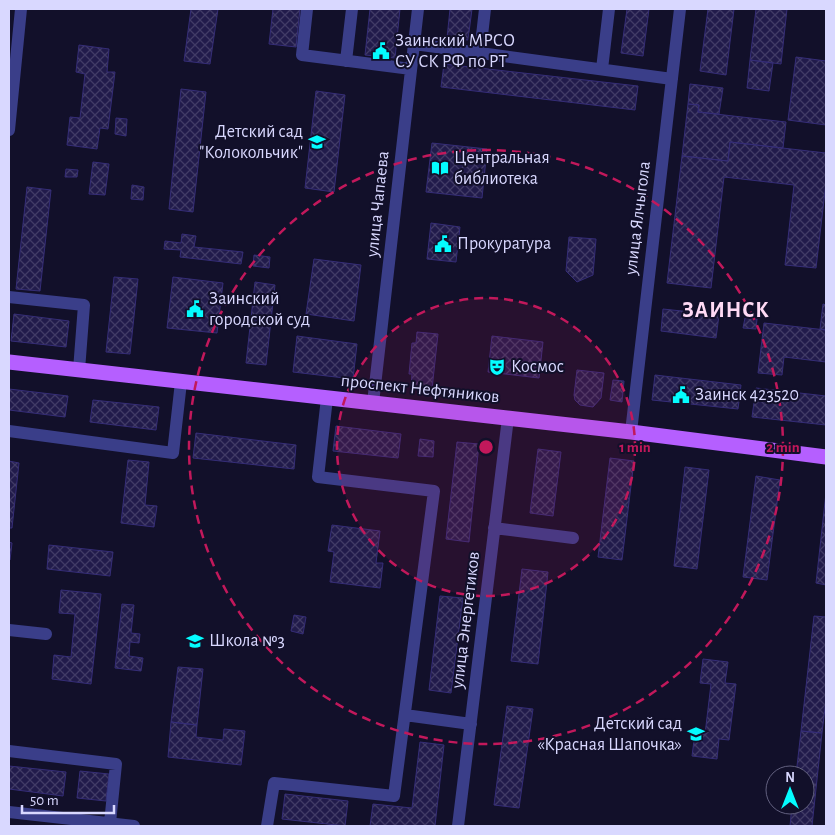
<svg xmlns="http://www.w3.org/2000/svg" width="835" height="835" viewBox="0 0 835 835" font-family="'Alegreya Sans',sans-serif">
	<style>
		.building { fill: url(#building-cross-hatch); stroke: #352d77 }
		.lines { fill: none; stroke-linecap: round; stroke-linejoin: round }
		.minor { stroke: #3a3e89; stroke-width: 12 }
		.major { stroke: #b55fff; stroke-width: 15 }
		.ring { fill: none; stroke: #c2185b; stroke-width: 2.5; stroke-dasharray: 9 6 }
		.labels { text-anchor: middle; dominant-baseline: central; stroke-width: 4; stroke-linejoin: round; paint-order: stroke }
		.poi-label { font-size: 18px; fill: #d9d8ff; stroke: #12102a; text-anchor: start }
		.street-label { font-size: 18px; fill: #d9d8ff; stroke: #12102a }
		.district-label { font-size: 22px; font-weight: bold; letter-spacing: 1px; fill: #ffdaf5; stroke: #12102a }
		.centre { fill: #c2185b; stroke: #12102a; stroke-width: 2.5 }
		.ring-label { font-size: 15px; text-anchor: middle; font-weight: bold; fill: #c2185b; stroke: #12102a; stroke-width: 4; stroke-linejoin: round; paint-order: stroke }
	</style>
	<defs>
		<pattern id="building-cross-hatch" width="8" height="8" patternUnits="userSpaceOnUse" patternTransform="scale(1.25)"><rect width="8" height="8" fill="#211b4b"/><path d="M0 0l8 8M0 8l8-8" fill="none" stroke="#413b66"/></pattern>
	</defs>
	<rect width="100%" height="100%" fill="#12102a"/>
	<path class="building" d="M191 9H218L210 64 184 61Z
		M273 9H300L296 47 269 44Z
		M370 9H400L395 58 365 55Z
		M450 9H472L468 40 447 38Z
		M627 9H649L643 56 621 53Z
		M708 9H734L726 75 700 71Z
		M756 9H787L781 64 750 60Z
		M79 45 109 49 107 72H115L108 129 100 128 97 149 67 145 70 117 80 118 85 74 76 72Z
		M796 57 826 61V125L788 120Z
		M750 60 773 63 769 91 747 88Z
		M444 64 638 86 635 110 441 87Z
		M690 84 723 88 719 114 698 112 699 105 688 104Z
		M181 89 206 92 193 212 169 209Z
		M316 91 345 95 334 192 305 188Z
		M688 104 699 105 698 112 786 122 783 148 730 142 728 161 682 156Z
		M116 118 127 119 126 136 115 134Z
		M730 142 826 153V183L816 268 785 265 794 185 724 177 711 288 667 283 682 156 728 161Z
		M432 143 487 149 482 198 426 192Z
		M93 162 109 164 105 195 89 194Z
		M66 169 78 170 77 177H65Z
		M132 185 144 187 143 200 131 199Z
		M27 187 51 190 40 291 16 289Z
		M431 223 460 227 456 262 427 259Z
		M182 234 196 236 194 247 243 252 241 264 180 257 181 250 164 249 165 241 181 243Z
		M569 237 596 239 593 275 577 282 566 271Z
		M254 255 270 257 269 268 253 266Z
		M314 259 361 265 354 321 306 314Z
		M114 277 138 279 130 354 106 352Z
		M173 277 223 283 217 333 167 328Z
		M255 282 275 285 266 365 246 363Z
		M823 304 826 305V330L820 329Z
		M663 309 719 315 716 338 661 331Z
		M14 314 69 321 66 347 11 341Z
		M745 318 757 319 756 329 743 328Z
		M764 323 826 330V362L784 357 782 375 758 373Z
		M417 332 438 334 432 389 411 387 412 374H409L412 343H416Z
		M297 336 357 344 353 379 293 372Z
		M492 336 543 342 539 378 488 372Z
		M577 370 604 373 601 398 593 407 580 405 575 400 574 395Z
		M655 375 741 385 738 409 652 400Z
		M613 380 624 381 622 402 610 400Z
		M756 388 826 396V425L752 417Z
		M9 389 68 396 65 417 9 410Z
		M93 400 159 407 156 430 90 422Z
		M336 426 401 434 398 458 333 451Z
		M196 433 296 445 294 469 193 458Z
		M420 439 434 441 433 457 418 456Z
		M457 442 479 444 469 542 446 539Z
		M538 449 561 452 553 516 530 513Z
		M610 458 634 461 622 560 598 557Z
		M128 460 149 462 145 505 157 506 154 527 121 523Z
		M9 461 19 463 12 528H9Z
		M685 467 709 470 697 569 674 566Z
		M756 476 780 480 767 580 743 577Z
		M826 493V585L816 583Z
		M332 525 380 531 376 563H383L380 588 330 582 334 552 328 551Z
		M9 542 12 543 10 560H9Z
		M49 545 113 552 110 576 47 569Z
		M522 569 548 572 538 664 511 661Z
		M61 590 101 594 91 684 52 679 54 655 71 657 75 614 59 613Z
		M440 596 463 598 451 693 429 690Z
		M122 604 134 605 131 633 140 634 139 643 130 642 129 656 143 658 141 671 115 668Z
		M294 615 306 617 303 634 291 631Z
		M814 616 826 617V700L822 733 801 731Z
		M703 659 728 662 725 683 736 684 729 740 719 739 717 759 692 756 695 733 705 734 711 684 700 683Z
		M178 667 203 669 197 725 171 722Z
		M507 706 533 709 519 808 494 805Z
		M171 722 197 725 196 737 223 740 224 729 245 731 241 765 168 757Z
		M801 731 822 733 812 826H790L792 805H805V775H796Z
		M420 742 444 745 435 826H370L373 804 412 808Z
		M9 766 66 772 63 796 9 789Z
		M80 771 109 774 106 801 77 798Z
		M285 794 348 801 345 826 282 819Z"/>
	<g class="lines">
		<path class="minor" d="M307 9 302 55 411 69
			M414 44 672 79
			M480 53 485 9
			M346 61 352 9
			M602 69 609 9
			M9 130 21 9
			M9 297 84 305 79 370
			M373 403 418 9
			M9 431 173 453 181 382
			M631 432 680 9
			M494 528 573 538
			M9 630 46 634
			M405 715 471 724
			M9 751 116 764 110 823
			M9 812 134 826
			M267 826 274 783 394 796 434 491 318 477 327 398
			M458 826 508 418"/>
		<path class="major" d="M9 362 631 432 826 457"/>
	</g>
	<circle cx="486" cy="447" r="149" fill="#c2185b" fill-opacity=".12"/>
	<g class="ring">
		<circle cx="486" cy="447" r="149"/>
		<circle cx="486" cy="447" r="297"/>
	</g>
	<defs>
		<g id="civic-bare" transform="scale(1.35)"><path d="M-.6-6.5H3V-4.5H.6V-3L4-1V1h2V6H-6V1h2V-1L-.6-3ZM-1.2 2.5V6h2.4V2.5Z" fill="#04fcff" stroke="#12102a" stroke-width="2.5" paint-order="stroke"/></g>
		<g id="school-bare" transform="scale(1.35)"><path d="M0-5L7-2L0 1L-7-2ZM-4 1L0 2.5L4 1V4Q0 6-4 4Z" fill="#04fcff" stroke="#12102a" stroke-width="2.5" paint-order="stroke"/></g>
		<g id="library-bare" transform="scale(1.35)"><path d="M-6-4Q-3-5.5-.7-3.5V5Q-3 3-6 4ZM6-4Q3-5.5 .7-3.5V5Q3 3 6 4Z" fill="#04fcff" stroke="#12102a" stroke-width="2.5" paint-order="stroke"/></g>
		<g id="theatre-bare" transform="scale(1.35)"><path d="M-5-5.5Q0-4 5-5.5V0Q5 5 0 6Q-5 5-5 0ZM-3.3-2.5H-1v1.5H-3.3ZM1-2.5H3.3v1.5H1ZM-2.8 1Q0 5.5 2.8 1Z" fill="#04fcff" stroke="#12102a" stroke-width="2.5" paint-order="stroke"/></g>
	</defs>
	<g fill-rule="evenodd">
		<use href="#civic-bare" x="381" y="51"/>
		<use href="#school-bare" x="317" y="142"/>
		<use href="#library-bare" x="440" y="168"/>
		<use href="#civic-bare" x="443" y="244"/>
		<use href="#civic-bare" x="195" y="309"/>
		<use href="#theatre-bare" x="497" y="367"/>
		<use href="#civic-bare" x="681" y="395"/>
		<use href="#school-bare" x="195" y="641"/>
		<use href="#school-bare" x="696" y="734"/>
	</g>
	<g class="labels">
		<g class="poi-label">
			<text x="395" y="41">Заинский МРСО<tspan x="395" dy="21">СУ СК РФ по РТ</tspan></text>
			<text x="303" y="132" text-anchor="end">Детский сад<tspan x="303" dy="21">"Колокольчик"</tspan></text>
			<text x="454" y="158">Центральная<tspan x="454" dy="21">библиотека</tspan></text>
			<text x="457" y="244">Прокуратура</text>
			<text x="209" y="299">Заинский<tspan x="209" dy="21">городской суд</tspan></text>
			<text x="511" y="367">Космос</text>
			<text x="695" y="395">Заинск 423520</text>
			<text x="209" y="641">Школа №3</text>
			<text x="682" y="724" text-anchor="end">Детский сад<tspan x="682" dy="21">«Красная Шапочка»</tspan></text>
		</g>
		<g class="street-label">
			<text transform="translate(378 204) rotate(-84)">улица Чапаева</text>
			<text transform="translate(638 218) rotate(-83)">улица Ялчыгола</text>
			<text transform="translate(420 389) rotate(6)">проспект Нефтяников</text>
			<text transform="translate(466 620) rotate(-83)">улица Энергетиков</text>
		</g>
		<g class="district-label">
			<text x="726" y="310">ЗАИНСК</text>
		</g>
	</g>
	<circle cx="486" cy="447" r="8" class="centre"/>
	<g class="ring-label">
		<text x="635" y="452">1 min</text>
		<text x="783" y="452">2 min</text>
	</g>
	<rect width="835" height="835" fill="none" stroke="#d9d8ff" stroke-width="20"/>
	<g transform="translate(790 790)"><circle r="24" fill="#12102a" stroke="#62607f"/>
	<path d="M0-4L9 19L0 12L-9 19Z" fill="#04fcff"/>
	<text y="-8" font-size="14" font-weight="bold" text-anchor="middle" fill="#d9d8ff">N</text>
	</g>
	<path d="M22 805v8h92v-8" fill="none" stroke="#d9d8ff" stroke-width="2.5"/>
	<text x="30" y="805" font-size="15" fill="#d9d8ff" stroke="#12102a" stroke-width="4" paint-order="stroke">50 m</text>
</svg>
